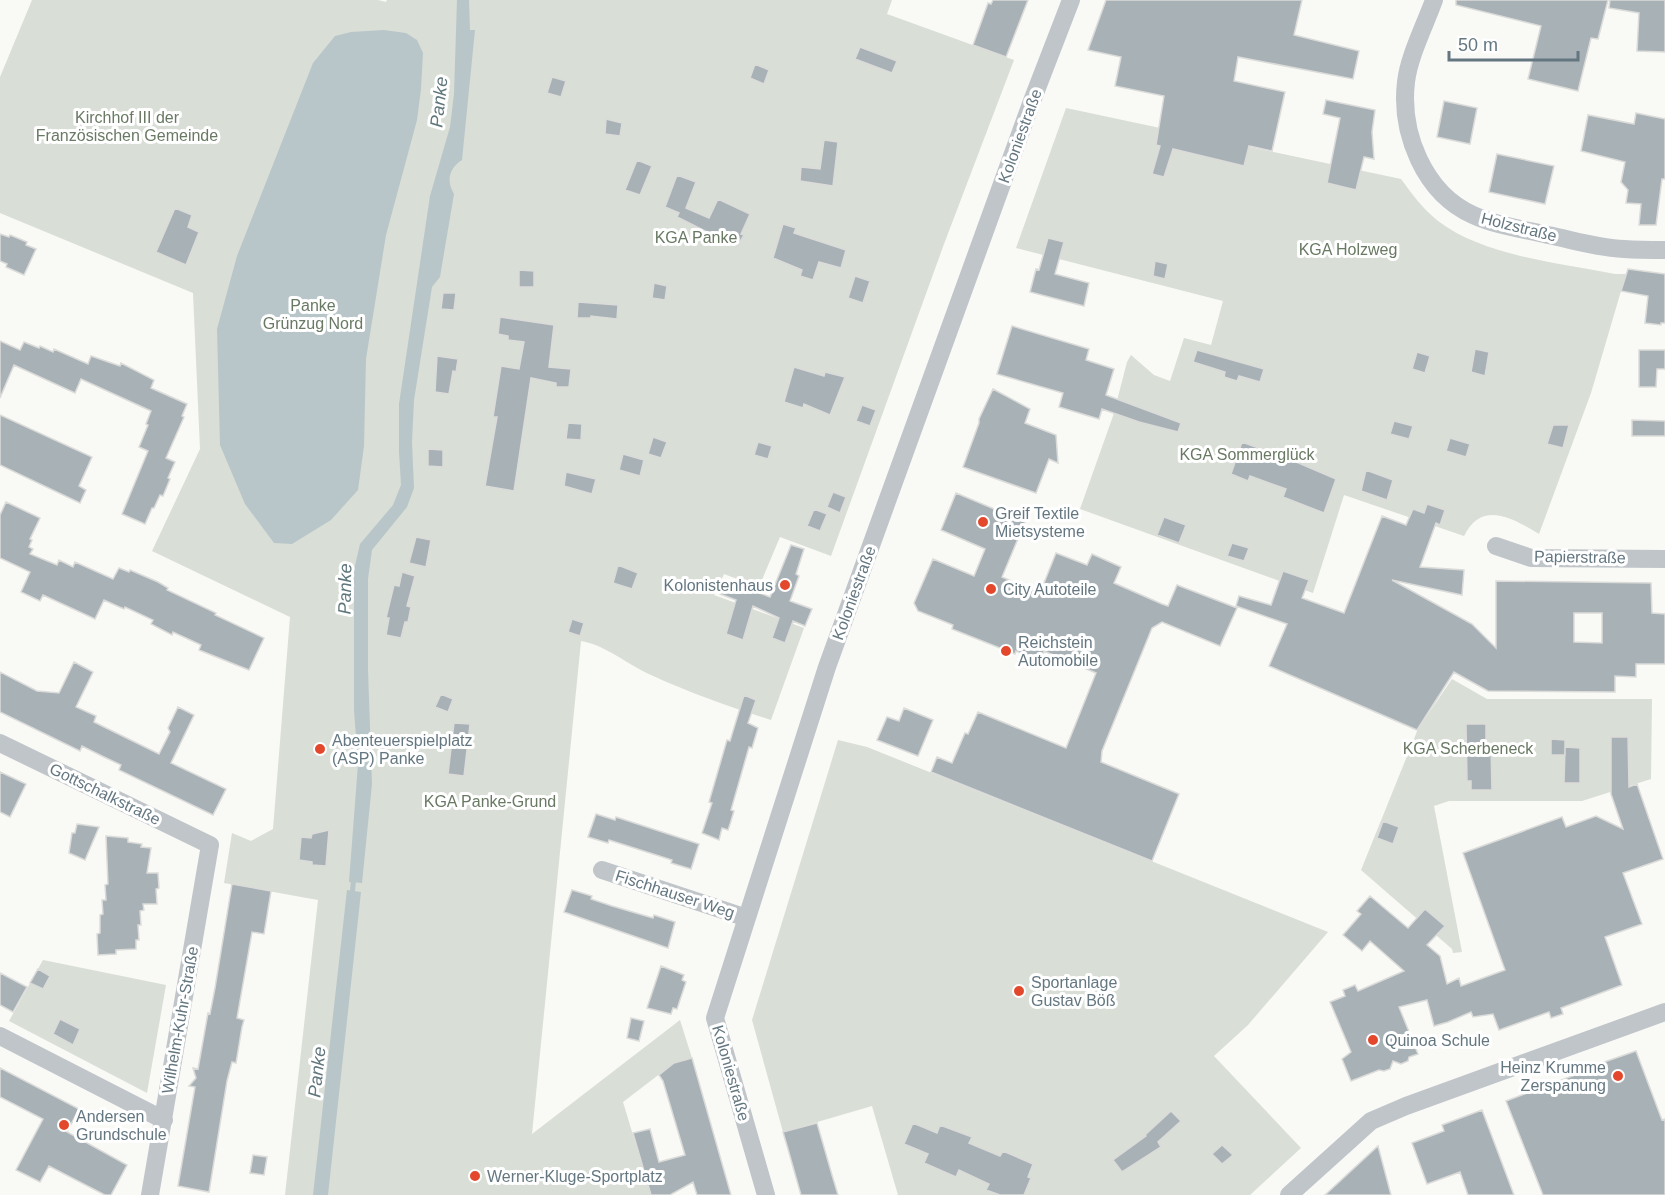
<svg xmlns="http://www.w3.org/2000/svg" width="1665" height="1195" viewBox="0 0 1665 1195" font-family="Arial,sans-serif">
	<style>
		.green { fill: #d9ded6 }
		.water { fill: #b8c6c9 }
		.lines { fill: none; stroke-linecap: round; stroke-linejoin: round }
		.stream { stroke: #b8c6c9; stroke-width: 5 }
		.building { fill: #a7b1b6; stroke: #dbdbd9; stroke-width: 1.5; fill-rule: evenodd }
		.street { stroke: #c0c5c9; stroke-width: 18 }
		.poi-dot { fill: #e3482c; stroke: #fff; stroke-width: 2 }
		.labels { text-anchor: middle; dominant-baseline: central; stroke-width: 6; stroke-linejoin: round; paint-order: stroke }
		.park-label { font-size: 16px; fill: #697963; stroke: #fff }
		.street-label { font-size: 16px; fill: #647781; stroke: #fff }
		.poi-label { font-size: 16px; fill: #647781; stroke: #fff; text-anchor: start }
		.water-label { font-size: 18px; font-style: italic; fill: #5f767c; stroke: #fff }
	</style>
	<rect width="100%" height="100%" fill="#f9f9f6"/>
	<path class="green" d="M32 0H378L386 2 387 0H892L887 14 1014 60 944 244 831 556 780 537 759 587 724 574 714 595 804 628 771 720C730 707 690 693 651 675 628 665 606 645 581 641L532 1134 680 1020 692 1058 674 1063 623 1102 651 1195H285L318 900 224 883 232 833 251 841 273 829 290 617 152 551 200 449 193 293 0 213V77Z
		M1066 108 1401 179C1412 194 1423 209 1438 221 1484 256 1559 263 1615 274H1626L1591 393 1539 534C1514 519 1482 499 1464 536L1344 495 1313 593 1080 509 1113 416 1127 362 1131 355 1154 375 1170 381 1184 338 1211 345 1223 301 1016 248Z
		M1452 679 1487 699H1652L1651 779 1582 801H1449L1434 806 1462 952 1453 953 1452 949 1361 870 1418 729Z
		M838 740 867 747 1328 932 1248 1025 1214 1056 1301 1148 1250 1195H898L872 1106 783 1132 752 1020Z
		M43 960 166 985 147 1093 9 1021Z"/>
	<path class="water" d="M457 0H469L470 30H475L462 160C449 168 446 181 454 194L440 277 432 287 414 400 412 442 414 488 407 507 372 550 368 579V670L372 784 362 883 349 882 358 764 354 710V570L360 544 393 505 401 485 399 452V404L430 196 450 127 454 94Z
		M384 30 406 33 417 40 423 53 421 89 417 120 386 235 366 359 364 446 358 490 331 520 292 544 274 543 245 504 220 445 217 329 237 256 313 63 335 36 351 32Z
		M347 890 361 892 328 1195H313Z"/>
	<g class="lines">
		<path class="stream" d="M352 896 354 875"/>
	</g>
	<path class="building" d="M993 0H1028L1006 57 973 45 988 3 991 4Z
		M1106 0H1302L1294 35 1359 51 1353 79 1238 57 1234 81 1285 92 1272 151 1249 146 1244 166 1173 149 1164 177 1152 174 1160 146 1156 145 1164 96 1115 86 1121 57 1088 50Z
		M1456 0H1608L1598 39 1591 38 1578 91 1528 79 1541 26 1456 5Z
		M1610 0H1665V52L1637 51 1639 13 1609 8Z
		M860 47 897 61 892 73 855 59Z
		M755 64 769 70 764 84 750 78Z
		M552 77 566 81 561 97 547 93Z
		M1326 100 1375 110 1372 132 1374 159 1364 157 1356 190 1327 183 1340 118 1323 114Z
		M1444 101 1477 108 1470 144 1437 137Z
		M1636 113 1665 119V179H1662L1656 225H1639L1641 204 1626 203 1628 190 1621 182 1625 162 1581 151 1588 115 1634 124Z
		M606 119 622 123 620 136 605 134Z
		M824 140 838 142 833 186 800 181 801 167 820 169Z
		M1497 154 1554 166 1545 204 1489 192Z
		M637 160 652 166 640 195 625 190Z
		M677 175 696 182 686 208 709 218 718 199 750 214 741 234 744 235 737 247 677 217 679 213 665 207Z
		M175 208 192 215 188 227 199 232 186 265 156 252Z
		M783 224 796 228 794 233 846 250 841 268 819 262 813 280 800 276 802 270 773 258Z
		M0 234 9 237 10 235 27 242 26 245 36 249 24 275 6 267 7 264 0 261Z
		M1048 238 1064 242 1055 274 1089 283 1084 306 1030 292 1036 269 1039 270Z
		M1155 261 1168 264 1165 279 1153 276Z
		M1628 269 1665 274V323H1661V325L1645 323 1648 296 1621 291Z
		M519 270 534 271V287H519Z
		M855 276 870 281 863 303 848 298Z
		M654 283 667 286 665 300 652 298Z
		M443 293H456L454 310 441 309Z
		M578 302 618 305 617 319 591 316V318H577Z
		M500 317 554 325 549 367 571 369 569 387H556V383L531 378 514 491 485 486 497 417H493L501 366 519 369 524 342 508 340V336L498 334Z
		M1012 326 1089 349 1086 360 1114 369 1106 395 1181 423 1178 432 1139 422 1102 409 1099 419 1059 407 1063 393 997 374Z
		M0 341 20 350 24 342 39 348 40 346 53 352 54 349 88 364 91 356 120 366 121 363 154 380 151 388 187 404 182 416 184 417 166 458 175 462 168 478 170 479 163 496 160 495 154 508H152L145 524 122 514 148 451 139 447 148 425 146 424 151 411 81 379 75 393 14 365 0 398Z
		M1475 349 1489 352 1485 376 1471 372Z
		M1197 350 1264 369 1260 382 1239 376 1237 381 1224 377 1225 372 1193 362Z
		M1639 350H1665V369H1657L1656 387H1639Z
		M1417 352 1430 356 1425 373 1412 369Z
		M437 356 458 359 456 372 453 371 449 394 435 392Z
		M794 367 824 376 825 372 845 377 830 415 804 404 803 408 784 402Z
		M993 389 1030 409 1025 423 1056 435 1058 463 1049 459 1036 493 963 467 979 423V419Z
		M862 405 876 410 870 426 856 421Z
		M0 415 92 457 79 486 86 490 80 503 0 465Z
		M1632 420 1665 421V436H1632Z
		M1394 421 1413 426 1409 439 1390 434Z
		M568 423 582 424 581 440 566 439Z
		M1553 425H1569L1563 448 1547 444Z
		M653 437 667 442 661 458 648 454Z
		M1450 438 1470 444 1466 457 1446 451Z
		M758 442 772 446 768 459 754 455Z
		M1242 442 1294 461 1336 479 1324 513 1283 497 1286 489 1250 476 1248 481 1231 474Z
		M428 449 443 450V467L428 466Z
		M623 454 644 460 640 476 619 470Z
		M1366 470 1393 480 1387 500 1361 491Z
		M566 472 596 479 592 494 564 486Z
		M833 492 846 497 840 513 827 507Z
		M956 493 1025 522 1002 577 1040 593 1056 553 1087 565 1092 554 1121 567 1114 583 1162 604 1168 606 1177 585 1237 608 1220 646 1162 622 1152 628 1102 751 1101 762 1179 794 1152 861 931 772 937 757 952 763 965 733 968 734 978 712 1066 748 1096 673 1044 651 1040 661 1016 651 1015 654 952 629 953 625 918 611 914 603 933 559 974 576 985 549 941 530Z
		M6 502 40 518 30 539 32 540 29 547 33 549 30 554 57 565 59 560 73 567 75 562 113 579 119 568 129 572 130 570 158 582 168 588 167 590 216 613 215 615 264 638 249 670 199 650 201 645 173 632 172 635 151 624 153 620 125 607 124 609 104 600 95 619 43 595 40 601 21 592 30 572 0 558V515Z
		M1427 504 1445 510 1440 525 1436 523 1420 567 1464 570 1462 595 1392 580 1472 624 1496 648V581L1651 583 1652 613 1665 614V664H1636V677L1615 676V692L1488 691 1454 672 1417 730 1269 666 1287 624 1236 606 1239 596 1271 605 1283 571 1309 580 1302 598 1344 613 1382 516 1406 525 1413 509 1424 513ZM1574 613H1602V643L1574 642Z
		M814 509 827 514 820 531 807 526Z
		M1164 517 1186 525 1179 543 1157 535Z
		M416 537 431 540 426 567 409 563Z
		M1232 543 1249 548 1244 561 1227 556Z
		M791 545 804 549 796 574 799 576 790 601 812 609 805 626 793 621 785 643 772 638 779 618 753 606 743 640 726 634 736 600 720 594 725 580 770 597Z
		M618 565 638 573 632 589 613 583Z
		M402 572 415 576 407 606 411 607 408 622H405L401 638 386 635 389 618H386L394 585 399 586Z
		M572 619 584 623 580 636 568 632Z
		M74 662 93 672 76 707 96 716 94 722 159 754 170 732 168 728 178 707 194 715 171 763 226 789 213 815 119 770 121 765 102 756 82 746 80 751 0 712V672L37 691 59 693Z
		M441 694 453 699 448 712 435 707Z
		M744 695 756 700 748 723 758 728 752 748 749 747 731 810 734 811 730 824 728 830 722 828 719 840 702 833 712 803 709 802 727 740 730 741Z
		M904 708 933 720 918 756 877 740 887 717 899 721Z
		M454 723 470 724 464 776 448 774Z
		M1466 724H1486V748L1491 747 1492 790H1471V781H1467Z
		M1611 737H1628L1629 787 1637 784 1663 859 1623 873 1642 924 1605 937 1622 985 1561 1008 1563 1014 1551 1018 1549 1012 1499 1030 1493 1014 1473 1017 1471 1012 1448 1022 1434 1026 1427 1000 1399 1007 1418 1054 1409 1057 1408 1061 1401 1064 1393 1061 1390 1069 1384 1071 1379 1070 1351 1081 1342 1059 1351 1052 1330 1002 1345 996 1343 990 1355 985 1358 991 1404 971 1370 941 1362 951 1343 935 1361 914 1357 911 1370 896 1408 928 1425 909 1445 926 1427 945 1440 956 1447 984 1459 978 1461 986 1505 970 1463 853 1562 817 1566 827 1596 816 1623 829 1611 794Z
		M1551 739 1565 740V755H1551Z
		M1565 747 1580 748V783H1564Z
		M0 772 26 784 10 817 0 812Z
		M596 814 615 820 616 817 699 844 691 869 671 863 672 860 609 840 608 843 588 837Z
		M1383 821 1399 827 1393 844 1377 838Z
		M77 824 99 827 85 860 69 853 72 833H75Z
		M329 830 326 866 312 865V862L299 860 301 837 311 838 312 834Z
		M106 836 128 838V842L142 844 141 847 151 848 147 873H158L159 888 156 889 157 904H143L144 910 140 911 141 925H138L139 940H136V949L116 950V954L98 955 97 934 100 933V915L103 914 102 900H106L105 885 108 884Z
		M232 884 271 891 264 934 252 932 237 1018 244 1020 242 1027 236 1063 232 1062 227 1081 209 1192 178 1186 195 1087 189 1086 196 1078 193 1068 198 1069 208 1013 210 1014 215 988Z
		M572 890 592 896 591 899 612 906 653 918 654 915 675 922 668 948 564 912Z
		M661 966 684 975 682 980 686 982 677 1009 673 1008 671 1014 647 1008Z
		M38 969 50 976 43 989 30 983Z
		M0 973 27 987 13 1012 0 1005Z
		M631 1018 644 1021 639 1041 627 1038Z
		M60 1019 80 1029 73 1045 53 1034Z
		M1636 1051 1662 1120 1665 1119V1195H1543L1506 1101 1588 1070 1587 1068Z
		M692 1058 731 1195H697L693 1182 670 1195H651L633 1133 650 1129 659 1162 685 1155 663 1081 659 1075 674 1063Z
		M0 1068 79 1109 67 1132 127 1165 111 1195H105L49 1166 40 1182 16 1170 43 1119 0 1097Z
		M1482 1110 1514 1195H1468L1460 1172 1427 1184 1412 1143 1444 1131 1442 1125Z
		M1171 1111 1181 1121 1158 1142 1161 1147 1122 1172 1113 1160 1146 1136 1145 1135Z
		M817 1123 832 1175 838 1195H801L788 1149 783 1132Z
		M913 1123 937 1133 940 1125 972 1137 969 1143 1000 1156 1003 1151 1033 1164 1028 1177 1031 1178 1024 1195H1000L986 1190 989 1184 959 1170 956 1177 924 1163 928 1154 904 1144Z
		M1222 1145 1233 1155 1222 1164 1212 1154Z
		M1378 1146 1391 1195H1325Z
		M253 1155 267 1157 264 1175 250 1173Z"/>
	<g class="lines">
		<path class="street" d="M1434 0C1425 25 1409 56 1406 82 1400 133 1424 193 1473 215 1497 226 1523 229 1548 235 1573 240 1598 248 1624 249 1638 250 1651 250 1665 250
			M1496 546 1531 558 1665 559
			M0 743 210 845 150 1195
			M602 870 747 918
			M0 1036 164 1120
			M766 1195 715 1018 827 667 1032 101 1071 0
			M1289 1195 1371 1121 1406 1106 1665 1012"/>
	</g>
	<g class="poi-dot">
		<circle cx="983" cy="522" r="6"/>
		<circle cx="785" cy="585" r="6"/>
		<circle cx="991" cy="589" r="6"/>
		<circle cx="1006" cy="651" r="6"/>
		<circle cx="320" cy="749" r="6"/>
		<circle cx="1019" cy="991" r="6"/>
		<circle cx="1373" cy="1040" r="6"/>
		<circle cx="1618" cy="1076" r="6"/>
		<circle cx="64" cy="1125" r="6"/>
		<circle cx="475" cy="1176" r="6"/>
	</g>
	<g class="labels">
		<g class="park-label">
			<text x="127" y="117">Kirchhof III der<tspan x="127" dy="18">Französischen Gemeinde</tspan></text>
			<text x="696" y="237">KGA Panke</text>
			<text x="1348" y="249">KGA Holzweg</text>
			<text x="313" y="305">Panke<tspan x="313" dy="18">Grünzug Nord</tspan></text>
			<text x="1247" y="454">KGA Sommerglück</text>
			<text x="1468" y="748">KGA Scherbeneck</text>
			<text x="490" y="801">KGA Panke-Grund</text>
		</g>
		<g class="street-label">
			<text transform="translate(1020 136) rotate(-70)">Koloniestraße</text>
			<text transform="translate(1519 227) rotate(14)">Holzstraße</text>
			<text transform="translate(1580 557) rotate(1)">Papierstraße</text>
			<text transform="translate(854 593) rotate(-70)">Koloniestraße</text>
			<text transform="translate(105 794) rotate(26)">Gottschalkstraße</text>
			<text transform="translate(675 894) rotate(18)">Fischhauser Weg</text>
			<text transform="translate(180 1020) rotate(-80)">Wilhelm-Kuhr-Straße</text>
			<text transform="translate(731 1073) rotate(74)">Koloniestraße</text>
		</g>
		<g class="poi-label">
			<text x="995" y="513">Greif Textile<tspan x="995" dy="18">Mietsysteme</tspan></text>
			<text x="773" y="585" text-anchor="end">Kolonistenhaus</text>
			<text x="1003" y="589">City Autoteile</text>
			<text x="1018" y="642">Reichstein<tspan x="1018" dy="18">Automobile</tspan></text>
			<text x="332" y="740">Abenteuerspielplatz<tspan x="332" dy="18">(ASP) Panke</tspan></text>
			<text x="1031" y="982">Sportanlage<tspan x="1031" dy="18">Gustav Böß</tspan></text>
			<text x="1385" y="1040">Quinoa Schule</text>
			<text x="1606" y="1067" text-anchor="end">Heinz Krumme<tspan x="1606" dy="18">Zerspanung</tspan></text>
			<text x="76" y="1116">Andersen<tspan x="76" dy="18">Grundschule</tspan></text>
			<text x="487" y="1176">Werner-Kluge-Sportplatz</text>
		</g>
		<g class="water-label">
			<text transform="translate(439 102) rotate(-84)">Panke</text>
			<text transform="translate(345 589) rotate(-89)">Panke</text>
			<text transform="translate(317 1072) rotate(-84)">Panke</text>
		</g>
	</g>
	<path d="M1449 51v9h129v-9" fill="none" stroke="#647781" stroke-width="3"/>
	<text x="1458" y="51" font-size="18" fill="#647781" stroke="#ffffff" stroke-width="4.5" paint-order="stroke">50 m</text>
</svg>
